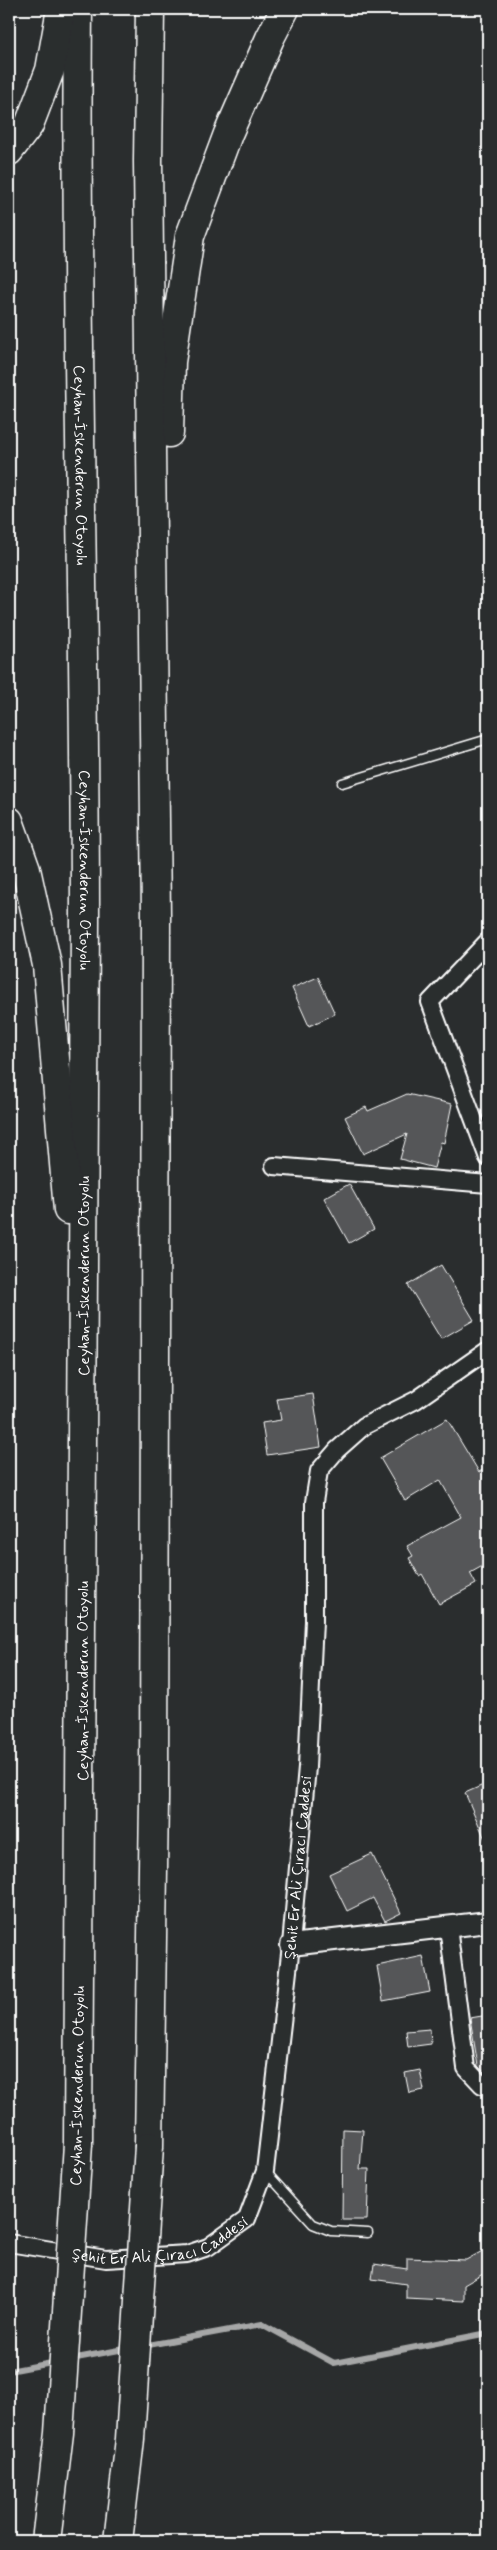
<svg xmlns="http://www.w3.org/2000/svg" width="497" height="2550" viewBox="0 0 497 2550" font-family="Mynerve,sans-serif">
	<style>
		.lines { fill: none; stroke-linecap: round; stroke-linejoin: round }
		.stream { stroke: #a6a7a7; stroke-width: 6 }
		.building { fill: #555758; stroke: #fff }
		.service-casing { stroke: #fff; stroke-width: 11 }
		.minor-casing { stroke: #fff; stroke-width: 20 }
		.tertiary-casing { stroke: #fff; stroke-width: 24 }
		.motorway-casing { stroke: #fff; stroke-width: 31 }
		.service { stroke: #2a2d2e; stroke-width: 8 }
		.minor { stroke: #2a2d2e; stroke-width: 16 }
		.tertiary { stroke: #2a2d2e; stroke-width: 20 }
		.motorway { stroke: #2a2d2e; stroke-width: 28 }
		.motorway-bridge-casing { stroke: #fff; stroke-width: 31; stroke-linecap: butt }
		.motorway-bridge { stroke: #2a2d2e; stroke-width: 28 }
		.labels { text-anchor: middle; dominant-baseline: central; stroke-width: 4; stroke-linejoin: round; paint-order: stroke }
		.street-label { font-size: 16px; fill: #fff; stroke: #2a2d2e }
	</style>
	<rect width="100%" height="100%" fill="#2a2d2e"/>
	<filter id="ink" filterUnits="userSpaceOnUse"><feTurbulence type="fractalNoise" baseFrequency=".02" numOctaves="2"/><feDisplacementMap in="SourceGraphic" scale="10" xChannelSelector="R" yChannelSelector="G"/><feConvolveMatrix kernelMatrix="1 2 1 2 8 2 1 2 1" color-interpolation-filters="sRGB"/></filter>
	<g filter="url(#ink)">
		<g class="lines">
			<path class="stream" d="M143 2346 262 2324 334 2363 488 2333
				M71 2359 130 2348
				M9 2371 57 2362"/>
		</g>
		<path class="building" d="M318 977 335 1014 309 1026 292 988Z
			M407 1094 452 1104 444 1143 441 1142 434 1168 400 1159 407 1134 363 1154 345 1117 366 1107 368 1111Z
			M349 1184 374 1229 349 1243 324 1198Z
			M441 1265 474 1320 441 1339 408 1285Z
			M313 1394 321 1447 267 1455 262 1423 281 1420 277 1399Z
			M447 1419 479 1472 488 1467V1563L470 1573 476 1584 439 1604 422 1574 419 1576 409 1558 413 1556 407 1546 461 1517 440 1480 405 1501 380 1458Z
			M488 1783V1846L465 1793Z
			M372 1854 401 1913 385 1921 373 1898 347 1911 329 1874Z
			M423 1956 430 1992 383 2001 377 1966Z
			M488 2015V2073H485L478 2066 470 2018Z
			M430 2029 431 2044 408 2047 406 2031Z
			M420 2070 424 2090 409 2093 405 2073Z
			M343 2129 363 2130 360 2169H369L367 2220H342Z
			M488 2248V2271L464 2285V2301L406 2298V2284L372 2279 374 2264 407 2269V2258L466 2260Z"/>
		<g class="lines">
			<g class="service-casing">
				<path id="service" d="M342 783 488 739
					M265 2171 313 2224 331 2231 368 2233"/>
			</g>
			<g class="minor-casing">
				<g id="minor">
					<path d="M488 941 430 1002 488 1158"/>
					<path d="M274 1166 488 1184"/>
					<path d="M448 1927 466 2068 482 2085 488 2086"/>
					<path id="s1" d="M9 2243 106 2259 187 2254 208 2247 247 2219 265 2171 291 1945 307 1767 314 1621V1502L319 1471 337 1450 364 1426 416 1400 488 1350"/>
				</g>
			</g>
			<g class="tertiary-casing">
				<path id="tertiary" d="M291 1945 488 1922"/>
			</g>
			<g class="motorway-casing">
				<g id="motorway">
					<path id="s2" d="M78 9C75 313 85 617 85 921 86 1328 83 1736 78 2144"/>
					<path d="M9 151 29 125 50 70 61 9"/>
					<path d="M169 433 171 362 190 236 228 134 270 38 285 9"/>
					<path d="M9 821 26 869 47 965 68 1210"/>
					<path d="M149 2146 154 1799 156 917 148 161 150 9"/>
				</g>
			</g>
			<use href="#service" class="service"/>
			<use href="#minor" class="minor"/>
			<use href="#tertiary" class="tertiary"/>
			<use href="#motorway" class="motorway"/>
			<g class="motorway-bridge-casing">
				<path id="motorway-bridge" d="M46 2541 59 2433 78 2144
					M118 2541 130 2439 149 2146"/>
			</g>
			<use href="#motorway-bridge" class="motorway-bridge"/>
		</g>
	</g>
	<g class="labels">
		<g class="street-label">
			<text stroke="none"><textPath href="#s2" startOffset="456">Ceyhan-İskenderun Otoyolu</textPath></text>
			<text stroke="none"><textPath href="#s2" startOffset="861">Ceyhan-İskenderun Otoyolu</textPath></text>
			<text transform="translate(84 1276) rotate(-90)">Ceyhan-İskenderun Otoyolu</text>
			<text transform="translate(83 1681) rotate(-90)">Ceyhan-İskenderun Otoyolu</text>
			<text stroke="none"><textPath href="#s1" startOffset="606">Şehit Er Ali Çıracı Caddesi</textPath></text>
			<text transform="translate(78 2086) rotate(-89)">Ceyhan-İskenderun Otoyolu</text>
			<text stroke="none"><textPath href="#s1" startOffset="156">Şehit Er Ali Çıracı Caddesi</textPath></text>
		</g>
	</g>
	<rect width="497" height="2550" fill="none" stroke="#2a2d2e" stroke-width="30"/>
	<rect x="15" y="15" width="467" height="2520" fill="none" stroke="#fff" stroke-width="2" filter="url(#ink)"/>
</svg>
